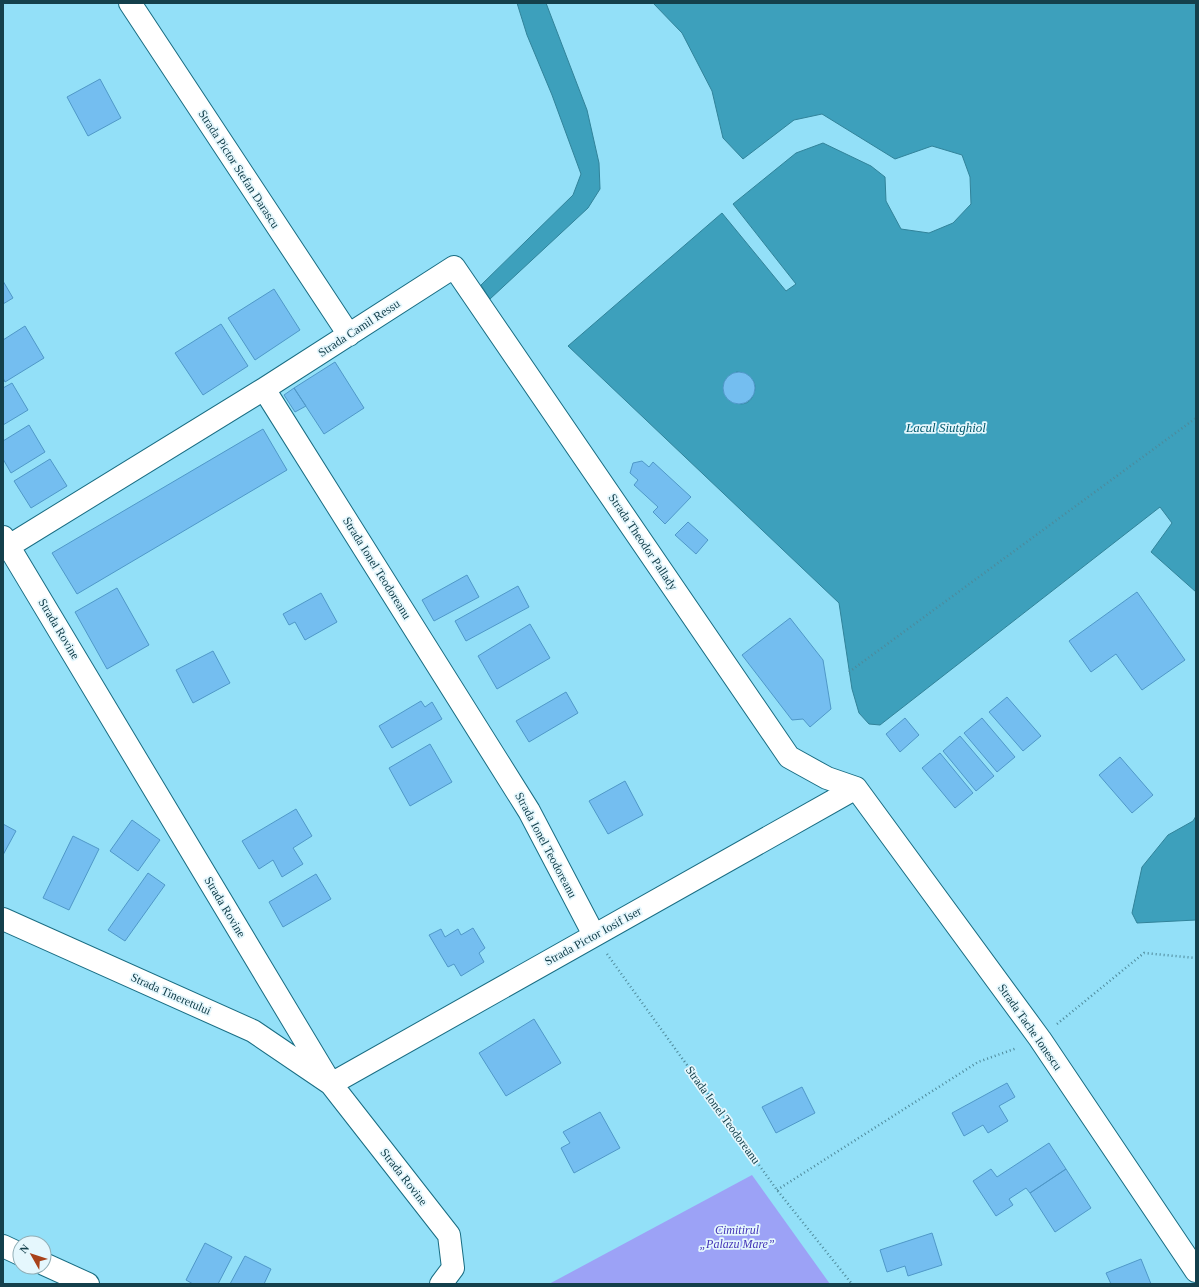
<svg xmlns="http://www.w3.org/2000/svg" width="1199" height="1287" viewBox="0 0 1199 1287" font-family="Georgia,serif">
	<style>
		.green { fill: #9ca2f6 }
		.water { fill: #3da0bc; stroke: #31839a; fill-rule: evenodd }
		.building { fill: #74bef0; stroke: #4f98c8 }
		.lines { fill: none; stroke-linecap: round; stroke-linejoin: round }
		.street-casing { stroke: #196d83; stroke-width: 24 }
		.path { stroke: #4e899a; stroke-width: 2.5; stroke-dasharray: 1 3; stroke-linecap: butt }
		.street { stroke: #fff; stroke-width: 22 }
		.labels { text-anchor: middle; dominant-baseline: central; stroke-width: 3.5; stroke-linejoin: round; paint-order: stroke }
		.street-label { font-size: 12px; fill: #14404c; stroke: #e5f7fd }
		.park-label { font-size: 12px; font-style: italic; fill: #4434b7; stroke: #e5f7fd }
		.water-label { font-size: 13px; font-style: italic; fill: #00596d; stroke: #e5f7fd }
	</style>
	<rect width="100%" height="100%" fill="#93e0f8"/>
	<path class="green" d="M752 1175 830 1284H549Z"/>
	<path class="water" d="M517 3H546L587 110 599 163 600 189 588 208 490 299 481 285 573 195 581 174 552 95 527 35Z
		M653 3H1196V592L1151 552 1172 523 1160 507 880 725 869 724 859 713 852 689 839 603 568 346 722 213 786 291 796 284 733 204 796 153 823 143 871 166 885 177 886 201 901 229 929 233 953 223 971 204 970 177 962 155 932 146 895 159 822 114 794 120 743 159 723 138 712 91 682 33ZM737 372C748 373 758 380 754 393 745 422 702 385 737 372Z
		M1196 816V920L1137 923 1132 913 1142 867 1168 835 1193 821Z"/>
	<path class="building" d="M100 79 121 118 88 136 67 97Z
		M3 281 13 298 3 304Z
		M274 289 300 330 255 360 228 318Z
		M221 324 248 366 203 395 175 353Z
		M25 326 44 358 5 382 3 378V340Z
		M335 362 364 408 324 434 294 388Z
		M723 388a16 16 0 1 1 32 0a16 16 0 1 1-32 0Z
		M12 383 28 410 3 425V388Z
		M294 388 306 406 295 412 284 395Z
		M29 425 45 452 11 473 3 459V441Z
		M263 429 287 470 77 594 52 553Z
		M50 459 67 486 31 508 14 481Z
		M642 461 649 467 653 462 691 497 665 524 653 512 658 507 634 485 638 480 630 473 633 463Z
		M688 522 708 540 696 554 675 535Z
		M467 575 479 597 434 621 422 600Z
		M518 586 529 607 466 641 455 621Z
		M117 588 149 645 107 669 75 612Z
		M1137 592 1185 660 1142 690 1116 654 1091 672 1069 641Z
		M321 593 337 622 305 640 295 622 289 625 283 614Z
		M790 618 823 660 831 709 810 727 803 719 792 720 742 655Z
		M530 624 550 658 497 689 478 656Z
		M213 651 230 683 193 703 176 670Z
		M566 692 578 713 529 742 516 721Z
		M1007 697 1041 736 1023 751 989 712Z
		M421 701 425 707 432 702 442 719 392 748 379 726Z
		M905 718 919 735 900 752 886 734Z
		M982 718 1015 757 997 772 964 733Z
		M960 736 994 776 976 791 943 751Z
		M430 744 452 782 410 806 389 768Z
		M940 753 973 793 955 808 922 768Z
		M1120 757 1153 795 1132 813 1099 775Z
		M625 781 643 815 608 834 589 801Z
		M296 809 312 836 293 848 303 864 282 877 273 860 259 869 242 841Z
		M132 820 160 840 138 871 110 851Z
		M3 824 16 831 3 855Z
		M73 836 99 849 69 910 43 898Z
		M148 873 165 885 125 941 108 930Z
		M316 874 331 899 283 927 269 902Z
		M473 928 485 948 479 953 484 962 461 976 454 964 448 967 429 935 441 929 445 937 458 929 461 935Z
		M534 1019 561 1063 506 1096 479 1053Z
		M1007 1083 1015 1097 999 1106 1008 1121 988 1133 983 1125 964 1136 952 1113Z
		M802 1087 815 1113 776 1133 762 1107Z
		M600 1112 620 1148 574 1173 561 1148 570 1143 563 1132Z
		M1049 1143 1066 1169 1030 1193 1026 1188 1009 1199 1013 1205 996 1216 973 1181 991 1169 997 1177Z
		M1066 1169 1091 1208 1055 1232 1030 1193Z
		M932 1233 942 1265 908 1276 905 1266 887 1272 880 1250Z
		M205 1243 232 1257 218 1284H193L186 1280Z
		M245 1256 271 1269 264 1284H230Z
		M1141 1259 1151 1284H1111L1106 1273Z"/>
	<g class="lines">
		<g class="street-casing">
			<path id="street" d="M130 3 349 335
				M264 389 529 811 594 935
				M3 537 331 1084 449 1235 453 1268 441 1284
				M9 546 264 389 454 267 789 757 827 778 856 788
				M856 788 1040 1039 1196 1271
				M3 919 253 1031 331 1084 856 788
				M3 1246 20 1254
				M44 1264 88 1284"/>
		</g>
		<path class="path" d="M849 672 1196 418
			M607 954 777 1190 852 1284
			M1057 1024 1144 953 1196 958
			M777 1190 978 1062 1017 1048"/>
		<use href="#street" class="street"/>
	</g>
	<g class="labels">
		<g class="street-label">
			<text transform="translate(239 169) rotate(57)">Strada Pictor Stefan Darascu</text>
			<text transform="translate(359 328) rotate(-33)">Strada Camil Ressu</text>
			<text transform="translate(643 542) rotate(56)">Strada Theodor Pallady</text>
			<text transform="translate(377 568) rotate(58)">Strada Ionel Teodoreanu</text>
			<text transform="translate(59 629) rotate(59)">Strada Rovine</text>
			<text transform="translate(546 845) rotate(62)">Strada Ionel Teodoreanu</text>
			<text transform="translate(225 907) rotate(59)">Strada Rovine</text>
			<text transform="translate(593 936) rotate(-29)">Strada Pictor Iosif Iser</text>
			<text transform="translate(171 994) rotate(24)">Strada Tineretului</text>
			<text transform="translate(1030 1027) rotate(55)">Strada Tache Ionescu</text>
			<text transform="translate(723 1115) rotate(54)">Strada Ionel Teodoreanu</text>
			<text transform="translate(404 1177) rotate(52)">Strada Rovine</text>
		</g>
		<g class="park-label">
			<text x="737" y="1230">Cimitirul<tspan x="737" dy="14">„Palazu Mare”</tspan></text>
		</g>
		<g class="water-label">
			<text x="946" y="427">Lacul Siutghiol</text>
		</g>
	</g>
	<rect width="1199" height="1287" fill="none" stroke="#14404c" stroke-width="8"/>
	<g transform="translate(32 1255) rotate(309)"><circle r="19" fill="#e5f7fd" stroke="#91aeb6"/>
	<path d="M0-3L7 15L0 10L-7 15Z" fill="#a8421a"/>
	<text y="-6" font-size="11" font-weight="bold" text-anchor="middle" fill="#14404c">N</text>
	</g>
</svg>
